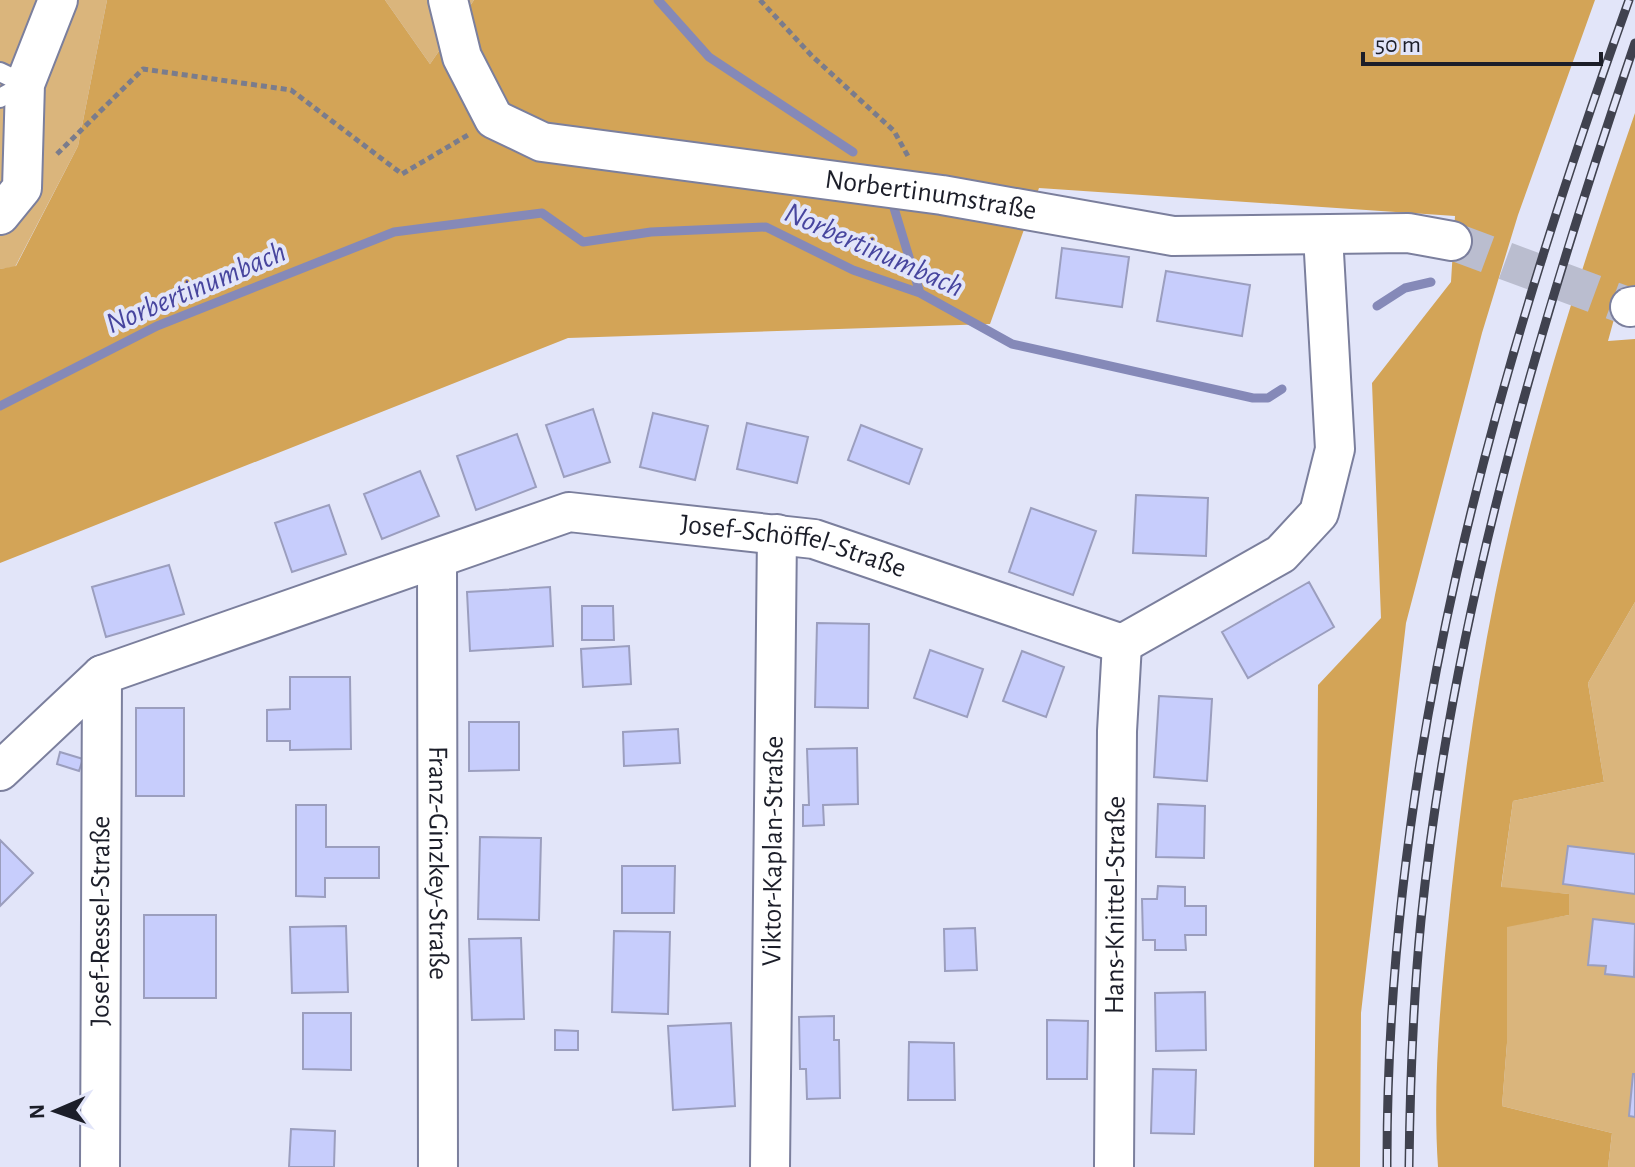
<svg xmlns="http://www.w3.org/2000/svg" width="1635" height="1167" viewBox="0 0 1635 1167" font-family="'Alegreya Sans',sans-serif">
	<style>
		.green { fill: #dab57c }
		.forest { fill: #d3a457 }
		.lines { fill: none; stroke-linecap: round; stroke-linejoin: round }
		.stream { stroke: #8589b8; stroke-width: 9 }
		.building { fill: #c7cdfc; stroke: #9b9ebe; stroke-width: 2 }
		.minor-tunnel { stroke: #babdcf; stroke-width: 38; stroke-dasharray: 38 19; stroke-linecap: butt }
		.service-casing { stroke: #7b7f9d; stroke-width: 22 }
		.minor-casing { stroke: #7b7f9d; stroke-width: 42 }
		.path { stroke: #7a7c8c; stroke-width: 5; stroke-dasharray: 6 4; stroke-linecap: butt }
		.service { stroke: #fff; stroke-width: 18 }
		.minor { stroke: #fff; stroke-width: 38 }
		.rail-casing { stroke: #40424f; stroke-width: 9 }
		.rail { stroke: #e2e5f9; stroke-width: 6; stroke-dasharray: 18; stroke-linecap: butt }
		.labels { text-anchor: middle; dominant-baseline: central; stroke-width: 8; stroke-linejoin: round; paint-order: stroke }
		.street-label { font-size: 28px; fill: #1c1e29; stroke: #e2e5f9 }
		.water-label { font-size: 30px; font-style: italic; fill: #47459e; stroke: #e2e5f9 }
	</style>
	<rect width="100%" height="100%" fill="#e2e5f9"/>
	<path class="green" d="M0 0H107L78 146 15 267 0 269Z
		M385 0H474L430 64Z
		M1635 602V1167H1608L1612 1133 1502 1106 1507 1043V926L1569 915V894L1501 888 1513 801 1604 782 1588 683Z"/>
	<path class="forest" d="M107 0H385L430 64 474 0H1595L1518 215 1482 333 1406 623 1361 1013 1360 1167H1314L1318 685 1381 618 1372 383 1451 282 1455 216 1039 188 990 324 568 338 0 563V269L16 266 78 146Z
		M1635 113V285L1622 290 1608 341 1635 339V602L1588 683 1604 782 1513 801 1501 887 1569 894V915L1507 927V1043L1502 1106 1612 1133 1608 1167H1438C1432 1078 1442 984 1451 895 1462 794 1475 695 1495 595 1528 431 1580 271 1635 113Z"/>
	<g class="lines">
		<path class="stream" d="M658 0 709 57 853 152
			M894 208 920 293
			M1377 306 1405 288 1431 282
			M0 406 157 326 394 232 542 213 583 242 651 232 766 227 853 270 920 293 1012 344 1253 398H1268L1282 389"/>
	</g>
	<path class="building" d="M1062 248 1129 257 1122 307 1056 298Z
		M1166 271 1250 285 1242 336 1157 321Z
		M593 409 610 462 564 477 546 425Z
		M653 413 708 426 695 480 640 467Z
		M747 423 808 437 797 483 737 469Z
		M861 425 922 449 909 484 848 460Z
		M517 434 536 487 476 510 457 456Z
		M420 471 439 516 382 539 364 494Z
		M1136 495 1208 498 1206 556 1133 553Z
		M329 505 346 554 292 572 275 523Z
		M1031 508 1096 531 1073 595 1009 572Z
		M169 565 184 614 106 637 92 587Z
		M1309 582 1334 627 1248 678 1222 632Z
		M550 587 553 646 470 651 467 592Z
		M582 606H613L614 640H582Z
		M817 623 869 624 868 708 815 707Z
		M629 646 631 684 583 687 581 649Z
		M930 650 983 669 967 717 914 698Z
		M1022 651 1064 667 1046 717 1003 701Z
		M290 677H350L351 749 290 750V741H267V710L290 709Z
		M1159 696 1212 699 1207 781 1154 777Z
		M136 708H184V796H136Z
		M469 722H519V770L469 771Z
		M678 729 680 763 624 766 623 732Z
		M857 748 858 804 823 805 824 825 803 826V805H809L807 749Z
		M60 752 83 759 79 771 57 764Z
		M1158 804 1205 806 1204 858 1156 857Z
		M296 805H326V847H379V878H325V897L296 896Z
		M480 837 541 838 539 920 478 919Z
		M0 840 33 873 0 906Z
		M1568 846 1635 854V894L1563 884Z
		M622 866H675L674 913H622Z
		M1158 886 1185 887V906H1206V935H1185L1186 950H1155V940H1143L1142 899H1157Z
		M144 915H216V998H144Z
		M1593 919 1635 924 1634 977 1605 974 1606 966 1588 965Z
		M346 926 348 992 292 993 290 927Z
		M975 928 977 970 945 971 944 929Z
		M614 931 670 932 668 1014 612 1012Z
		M521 938 524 1019 472 1020 469 939Z
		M1205 992 1206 1050 1156 1051 1155 993Z
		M303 1013H351V1070L303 1069Z
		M834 1016V1040H839L840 1098 807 1099 806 1069H800L799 1017Z
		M1047 1020 1088 1021 1087 1079H1047Z
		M731 1023 735 1106 673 1110 668 1026Z
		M555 1030 578 1031V1050H555Z
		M909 1042 954 1043 955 1100H908Z
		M1153 1069 1196 1070 1194 1134 1151 1133Z
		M1633 1074H1635V1117L1629 1116Z
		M291 1129 335 1131 334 1167H289Z"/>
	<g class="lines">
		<path class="minor-tunnel" d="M1452 241 1630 307"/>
		<g class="service-casing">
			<path id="service" d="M0 72 25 84
				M0 98 25 84"/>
		</g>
		<g class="minor-casing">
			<g id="minor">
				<path id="s1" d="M448 0 462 57 494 119 542 142 942 195 1173 236 1408 233 1452 241"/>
				<path d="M0 215 22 188 25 84 58 0"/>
				<path d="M1630 307 1635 306"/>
				<path id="s2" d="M437 561 438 1167"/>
				<path id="s3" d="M0 771 102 675 569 512 814 539 1122 644 1281 554 1319 513 1335 449 1323 235"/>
				<path id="s4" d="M100 1167 102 675"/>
				<path id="s5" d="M770 1167 777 534"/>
				<path id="s6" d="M1114 1167 1117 731 1122 644"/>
			</g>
		</g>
		<path class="path" d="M760 0 812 56 894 131 909 158
			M57 154 143 69 291 90 402 174 468 135"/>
		<use href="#service" class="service"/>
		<use href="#minor" class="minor"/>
		<g class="rail-casing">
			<path id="rail" d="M1387 1167C1386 760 1493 380 1629 0
				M1409 1167C1410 1085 1413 1002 1421 920 1452 619 1538 328 1635 43"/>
		</g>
		<use href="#rail" class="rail"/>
	</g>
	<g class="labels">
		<g class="street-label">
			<text stroke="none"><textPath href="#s1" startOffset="574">Norbertinumstraße</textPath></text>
			<text stroke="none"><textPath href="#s3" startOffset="862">Josef-Schöffel-Straße</textPath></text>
			<text stroke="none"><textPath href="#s5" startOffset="316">Viktor-Kaplan-Straße</textPath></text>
			<text stroke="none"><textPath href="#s2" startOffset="302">Franz-Ginzkey-Straße</textPath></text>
			<text stroke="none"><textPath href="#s6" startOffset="262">Hans-Knittel-Straße</textPath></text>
			<text stroke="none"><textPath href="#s4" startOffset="246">Josef-Ressel-Straße</textPath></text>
		</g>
		<g class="water-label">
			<text transform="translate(874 250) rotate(24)">Norbertinumbach</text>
			<text transform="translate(196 288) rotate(-23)">Norbertinumbach</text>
		</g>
	</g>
	<g transform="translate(56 1111) rotate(268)" stroke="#e2e5f9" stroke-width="6" paint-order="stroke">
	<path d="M0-6L14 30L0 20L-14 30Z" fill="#1c1e29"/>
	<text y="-12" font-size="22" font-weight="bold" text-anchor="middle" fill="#1c1e29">N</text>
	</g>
	<path d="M1363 52v12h238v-12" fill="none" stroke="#1c1e29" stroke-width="4"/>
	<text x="1375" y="52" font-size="24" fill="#1c1e29" stroke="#e2e5f9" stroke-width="6" paint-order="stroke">50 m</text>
</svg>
